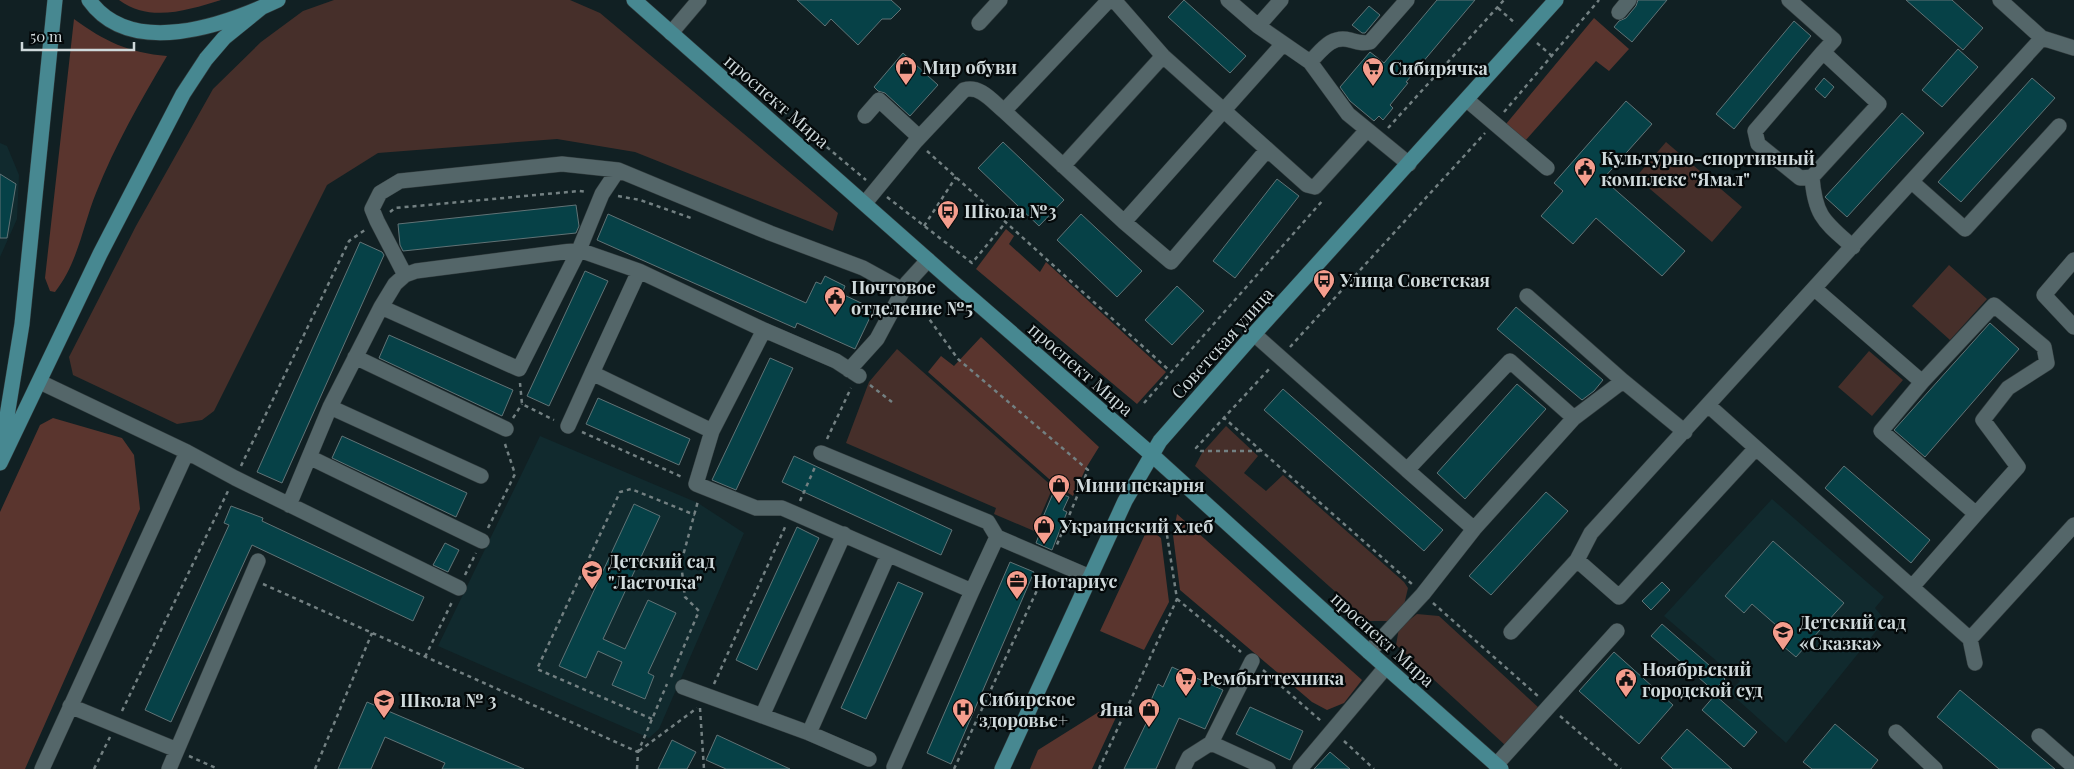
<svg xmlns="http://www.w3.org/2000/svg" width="2074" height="769" viewBox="0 0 2074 769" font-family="'Playfair Display',serif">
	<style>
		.built { fill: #112a2e }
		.green { fill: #462f2a }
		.forest { fill: #5a352e }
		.building { fill: #064147; stroke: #617376 }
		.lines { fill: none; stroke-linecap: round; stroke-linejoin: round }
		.minor-casing { stroke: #323c3e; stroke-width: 16 }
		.major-casing { stroke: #323c3e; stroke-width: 16 }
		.path { stroke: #738082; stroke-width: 2.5; stroke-dasharray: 4 4; stroke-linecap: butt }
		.minor { stroke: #546669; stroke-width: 15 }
		.major { stroke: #478891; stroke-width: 15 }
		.labels { text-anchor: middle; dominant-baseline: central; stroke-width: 4.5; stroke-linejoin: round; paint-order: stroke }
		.poi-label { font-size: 18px; font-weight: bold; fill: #cfd9db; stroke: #04090a; text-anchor: start }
		.street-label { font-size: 18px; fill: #cfd9db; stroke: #04090a }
	</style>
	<rect width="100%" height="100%" fill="#112023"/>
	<path class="built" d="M0 143 7 146 19 175 17 219 0 257Z
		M540 436 698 503 744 533 659 729 649 738 438 646Z
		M1772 499 1884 597 1875 608 1885 620 1786 743 1729 692 1740 681 1664 616Z"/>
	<path class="green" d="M334 0H570L600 13 838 213 833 231 635 152 557 139 378 153 327 185 214 411 202 420 177 424 73 375 69 357 136 226 213 89 261 42 303 11Z
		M1666 142 1742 207 1712 242 1636 177Z
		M1949 265 1987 299 1950 340 1912 306Z
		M897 349 1053 487 1034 531 994 514 996 508 846 443 869 382Z
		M1869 351 1903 380 1872 416 1838 387Z
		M1226 426 1258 456 1244 473 1266 491 1283 475 1404 582 1408 588 1404 605 1388 621H1368L1195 466 1202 453Z
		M1417 614 1439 616 1539 708 1505 745 1396 645 1399 628Z"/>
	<path class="forest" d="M119 0H221C188 10 150 23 119 0Z
		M1594 18 1629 49 1609 71 1596 61 1525 141 1506 124Z
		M74 19C104 41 129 53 167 56 141 100 115 145 96 193 83 225 78 263 55 292L50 291 45 278Z
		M1006 229 1014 236 1009 244 1040 272 1046 262 1166 372 1137 404 976 269Z
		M981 337 1099 447 1086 468 1073 496 1057 486 928 372 941 356 954 366Z
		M53 418 122 438 134 455 140 509 25 769H0V512L40 425Z
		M1177 514 1362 680 1344 703 1327 710 1312 702 1180 590 1173 535Z
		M1148 528 1161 538 1169 602 1144 650 1100 631Z
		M1105 708 1118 713 1092 769H1030L1038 750Z"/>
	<path class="building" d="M797 0H891L901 9 891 19H882L858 45 831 19 825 26Z
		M1184 0 1246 56 1230 73 1168 17Z
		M1437 0H1475L1406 82 1408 83 1390 105 1393 108 1383 120 1379 116 1374 121 1350 101 1340 87 1370 52 1384 63Z
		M1638 0H1667L1632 42 1614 27 1619 21 1626 18 1636 6Z
		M1906 0H1952L1983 28 1963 50Z
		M1369 6 1380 15 1365 33H1362L1352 25Z
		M1794 21 1811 36 1734 129 1716 114Z
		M1958 49 1978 67 1942 107 1922 90Z
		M903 53 938 85 910 116 885 93 878 91 874 87Z
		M1824 78 1834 87 1825 98 1815 89Z
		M2032 78 2055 98 1961 202 1938 182Z
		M1626 101 1652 124 1603 179 1685 251 1662 276 1596 218 1573 244 1541 216 1563 191 1554 183Z
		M1902 113 1924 133 1847 217 1825 197Z
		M1003 142 1064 200 1039 226 978 168Z
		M0 174 16 184 7 238H0Z
		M1277 179 1299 196 1235 278 1213 261Z
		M576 205 579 226 576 233 403 251 400 245 398 224Z
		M608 214 806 303 816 282 821 284 825 276 845 286 842 294 874 309 855 349 797 323 795 328 597 240Z
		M1081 214 1142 271 1117 297 1057 240Z
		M360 242 382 252 384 255 282 483 257 472Z
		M585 271 608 281 549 406 527 396Z
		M1177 286 1204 311 1172 345 1145 320Z
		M1516 307 1603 380 1594 391 1582 400 1497 329Z
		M1990 323 2019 349 1925 457 1894 430Z
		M389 335 513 390 502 416 379 358Z
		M770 358 793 368 736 490 712 480Z
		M1517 384 1546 409 1465 499 1437 473Z
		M1283 389 1443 530 1424 551 1264 410Z
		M598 398 690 439 679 465 586 424Z
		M342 436 467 493 456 517 332 458Z
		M794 456 952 530 941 555 782 482Z
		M1844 466 1930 540 1911 563 1825 488Z
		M1054 491 1069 497 1063 510 1067 512 1052 550 1036 543 1041 530 1038 529Z
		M1546 492 1568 511 1491 595 1469 576Z
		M634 504 660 516 603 639 625 649 648 600 676 613 648 673 654 676 645 699 612 685 622 662 598 651 586 678 559 666Z
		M231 506 263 518 262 521 424 597 413 621 252 545 171 722 145 710 229 525 224 523Z
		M797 527 819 538 757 670 736 660Z
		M1773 541 1844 603 1796 657 1777 641 1784 632 1752 604 1744 613 1725 596Z
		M445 543 459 550 448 572 433 565Z
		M1010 562 1034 572 951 764 927 753Z
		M898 582 923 593 866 719 841 708Z
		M1662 582 1670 590 1651 610 1642 601Z
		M1662 624 1725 679 1714 691 1651 636Z
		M1614 652 1673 705 1639 744 1579 691Z
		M1172 667 1223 690 1205 729 1179 718 1156 769H1124L1154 707 1149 705 1158 684 1163 687Z
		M1960 690 2055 769H1999L1937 717Z
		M1715 695 1757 732 1744 747 1702 710Z
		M367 702 524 769H442L445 763 385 737 371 769H338Z
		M1250 707 1303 731 1290 760 1236 734Z
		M1835 724 1878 760 1871 769H1812L1803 762Z
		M1687 729 1732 769H1673L1661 758Z
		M717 735 790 769H726L706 760Z
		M672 740 696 752 687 769H658Z
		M1330 752 1350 769H1314Z"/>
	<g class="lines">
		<g class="minor-casing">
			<path id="minor" d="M1114 0 1163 56 1307 185 1315 187 1367 130
				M1228 0 1258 26 1310 62 1348 114 1409 164
				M1789 0 1834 40 1823 52 1879 104 1812 177 1800 178 1758 144 1755 131 1823 52
				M2000 0 2042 38 2074 48
				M1619 12 1629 0
				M979 23 1000 0
				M1258 26 1281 0
				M671 33 699 0
				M1310 62C1322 50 1331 35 1350 40 1357 42 1362 44 1370 42L1407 0
				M1467 100 1547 168
				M1004 111 1124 222 1171 262 1267 150
				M865 116 879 100 919 137
				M1063 166 1163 56
				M1812 177C1815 217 1825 222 1853 247
				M1912 182 1965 229 2059 126
				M865 203 916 141 964 90C980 85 992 101 1004 111L1109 0
				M1124 222 1283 44
				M2074 260 2044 295 2074 327
				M639 271 592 373 712 431 764 330
				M405 275 377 221 372 209 380 193 400 181 562 164 618 170 770 233 863 268 903 290
				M1815 289 1922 382 1881 431 1976 514 2018 467 1983 420 2008 388 2047 363 2044 347 1994 305 1922 382
				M1527 296 1623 381 1685 432
				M381 307 519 369 579 250 602 194 618 170
				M1254 334 1407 470 1510 361 1574 418 1474 529 1423 594 1369 652
				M355 357 506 429
				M849 370 877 339 907 283 928 260
				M40 382 187 452 42 769
				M1709 406 1970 639 1975 663
				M330 407 481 476
				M1574 418 1623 381
				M568 426 592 373
				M712 431 696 484 756 508H782L972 591 894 767
				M187 452 235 478 459 588
				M821 453 988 522 997 537
				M309 457 482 541
				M1407 470 1474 529
				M289 505 330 407 381 307 395 284 405 275 416 271 579 250 639 271 764 330 836 361 859 376
				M1577 560 1619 597 1756 448
				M1912 587 1976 514
				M972 591 997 537 1090 577
				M1511 632 1577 560 1591 533 2042 38
				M1970 639 2074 525
				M683 687 809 733 869 759
				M70 706 177 750 169 769
				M762 716 844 534
				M1896 732 1935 769
				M809 733 888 555
				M2039 736 2074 767
				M1211 743 1268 769
				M177 750 258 561
				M1496 765 1617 631
				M1183 769 1189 757 1211 743 1252 661
				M1300 769 1386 667"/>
		</g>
		<g class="major-casing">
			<path id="major" d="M89 0C131 59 225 25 278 0
				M634 0 954 283 1151 454 1369 652 1501 769
				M0 440 7 416 22 324 55 0
				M0 463 100 254 183 94 206 59 224 38 261 8
				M1002 769 1125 501 1160 441 1254 334 1556 0"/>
		</g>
		<path class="path" d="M1498 8 1516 24
			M1537 43 1553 57
			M784 111 866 180
			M1504 112 1599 0
			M1388 128 1504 0
			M927 151 1170 371
			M618 196 640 200 691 218
			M887 197 972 263 1006 222
			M390 212 395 208 579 191 587 192
			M924 226 956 177
			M912 305 922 309 958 359 1088 470 1056 547
			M1290 347 1485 133
			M520 383 522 404 554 420
			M870 385 892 402
			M1144 403 1324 199
			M1223 417 1412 584
			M513 418 522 404
			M582 432 682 477
			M827 439 851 388
			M1260 451H1201L1196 448 1271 367
			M241 466 349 241 365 230
			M800 501 815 467
			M488 528 515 474 505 444
			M465 575 476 553
			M263 584 638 752
			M1177 599 1241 652
			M1433 603 1539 697
			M425 657 453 600
			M1263 670 1321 721
			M671 677 699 611 685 597 681 563 698 501
			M714 684 786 525
			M700 708 704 769
			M122 711 228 491
			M1560 716 1621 769
			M652 719 537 669 620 492 631 489 695 515
			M1344 741 1374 769
			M639 751 697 708
			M189 756 218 769
			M94 769 110 737
			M315 769 372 633
			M637 769 638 752 667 684
			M954 769 1045 573
			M1099 769 1177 599 1167 535"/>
		<use href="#minor" class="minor"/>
		<use href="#major" class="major"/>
	</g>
	<defs>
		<g id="shop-pin" transform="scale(1.125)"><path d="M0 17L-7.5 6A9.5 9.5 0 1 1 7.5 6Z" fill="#f49d8d" stroke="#04090a"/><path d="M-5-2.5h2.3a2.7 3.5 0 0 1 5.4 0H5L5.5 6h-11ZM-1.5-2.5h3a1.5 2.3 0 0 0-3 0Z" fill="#111"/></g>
		<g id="supermarket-pin" transform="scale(1.125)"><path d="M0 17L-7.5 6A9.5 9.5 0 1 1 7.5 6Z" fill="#f49d8d" stroke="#04090a"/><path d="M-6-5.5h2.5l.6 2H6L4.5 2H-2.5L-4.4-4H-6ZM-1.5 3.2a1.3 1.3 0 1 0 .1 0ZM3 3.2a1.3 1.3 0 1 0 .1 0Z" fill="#111"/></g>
		<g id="civic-pin" transform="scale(1.125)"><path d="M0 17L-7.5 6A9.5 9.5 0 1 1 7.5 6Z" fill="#f49d8d" stroke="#04090a"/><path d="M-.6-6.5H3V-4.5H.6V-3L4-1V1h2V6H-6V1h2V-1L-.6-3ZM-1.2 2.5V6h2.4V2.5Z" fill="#111"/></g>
		<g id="bus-pin" transform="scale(1.125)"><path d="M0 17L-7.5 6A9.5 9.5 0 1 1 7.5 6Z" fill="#f49d8d" stroke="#04090a"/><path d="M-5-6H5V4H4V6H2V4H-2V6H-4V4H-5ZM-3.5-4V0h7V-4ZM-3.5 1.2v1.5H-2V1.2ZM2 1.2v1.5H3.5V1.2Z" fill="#111"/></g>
		<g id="school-pin" transform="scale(1.125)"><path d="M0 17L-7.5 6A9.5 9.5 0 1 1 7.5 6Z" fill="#f49d8d" stroke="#04090a"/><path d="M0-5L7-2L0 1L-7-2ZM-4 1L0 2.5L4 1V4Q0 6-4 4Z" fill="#111"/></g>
		<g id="office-pin" transform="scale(1.125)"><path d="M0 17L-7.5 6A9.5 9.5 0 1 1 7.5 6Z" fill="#f49d8d" stroke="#04090a"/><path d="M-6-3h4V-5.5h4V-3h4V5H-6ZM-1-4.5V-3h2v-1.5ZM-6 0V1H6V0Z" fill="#111"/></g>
		<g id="hospital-pin" transform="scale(1.125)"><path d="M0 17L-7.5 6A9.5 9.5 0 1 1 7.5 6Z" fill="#f49d8d" stroke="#04090a"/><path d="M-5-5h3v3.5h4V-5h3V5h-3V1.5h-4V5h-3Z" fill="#111"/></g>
	</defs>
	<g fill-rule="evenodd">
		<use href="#shop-pin" x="906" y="67"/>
		<use href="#supermarket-pin" x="1373" y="68"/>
		<use href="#civic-pin" x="1585" y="168"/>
		<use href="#bus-pin" x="948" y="211"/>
		<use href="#bus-pin" x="1324" y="280"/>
		<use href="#civic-pin" x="835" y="297"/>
		<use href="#shop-pin" x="1059" y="485"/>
		<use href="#shop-pin" x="1044" y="526"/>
		<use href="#school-pin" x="592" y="571"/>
		<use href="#office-pin" x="1017" y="581"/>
		<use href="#school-pin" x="1783" y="632"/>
		<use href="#supermarket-pin" x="1186" y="678"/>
		<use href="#civic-pin" x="1626" y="679"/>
		<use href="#school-pin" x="384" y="700"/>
		<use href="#hospital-pin" x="963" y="709"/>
		<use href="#shop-pin" x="1149" y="709"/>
	</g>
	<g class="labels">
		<g class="poi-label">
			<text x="922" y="67">Мир обуви</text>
			<text x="1389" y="68">Сибирячка</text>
			<text x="1601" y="158">Культурно-спортивный<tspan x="1601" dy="21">комплекс "Ямал"</tspan></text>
			<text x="964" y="211">Школа №3</text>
			<text x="1340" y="280">Улица Советская</text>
			<text x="851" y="287">Почтовое<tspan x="851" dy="21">отделение №5</tspan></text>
			<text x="1075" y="485">Мини пекарня</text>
			<text x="1060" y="526">Украинский хлеб</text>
			<text x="608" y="561">Детский сад<tspan x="608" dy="21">"Ласточка"</tspan></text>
			<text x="1033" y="581">Нотариус</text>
			<text x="1799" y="622">Детский сад<tspan x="1799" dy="21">«Сказка»</tspan></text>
			<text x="1642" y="669">Ноябрьский<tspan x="1642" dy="21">городской суд</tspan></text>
			<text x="1202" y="678">Рембыттехника</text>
			<text x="979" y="699">Сибирское<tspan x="979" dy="21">здоровье+</tspan></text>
			<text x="400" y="700">Школа № 3</text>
			<text x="1133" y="709" text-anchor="end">Яна</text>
		</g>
		<g class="street-label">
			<text transform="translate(777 101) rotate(41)">проспект Мира</text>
			<text transform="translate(1222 343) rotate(-48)">Советская улица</text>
			<text transform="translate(1081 369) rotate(41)">проспект Мира</text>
			<text transform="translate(1383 639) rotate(42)">проспект Мира</text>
		</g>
	</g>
	<path d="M22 42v8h112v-8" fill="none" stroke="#cfd9db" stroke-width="2.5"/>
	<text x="30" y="42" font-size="15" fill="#cfd9db" stroke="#04090a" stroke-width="4" paint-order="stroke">50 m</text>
</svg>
